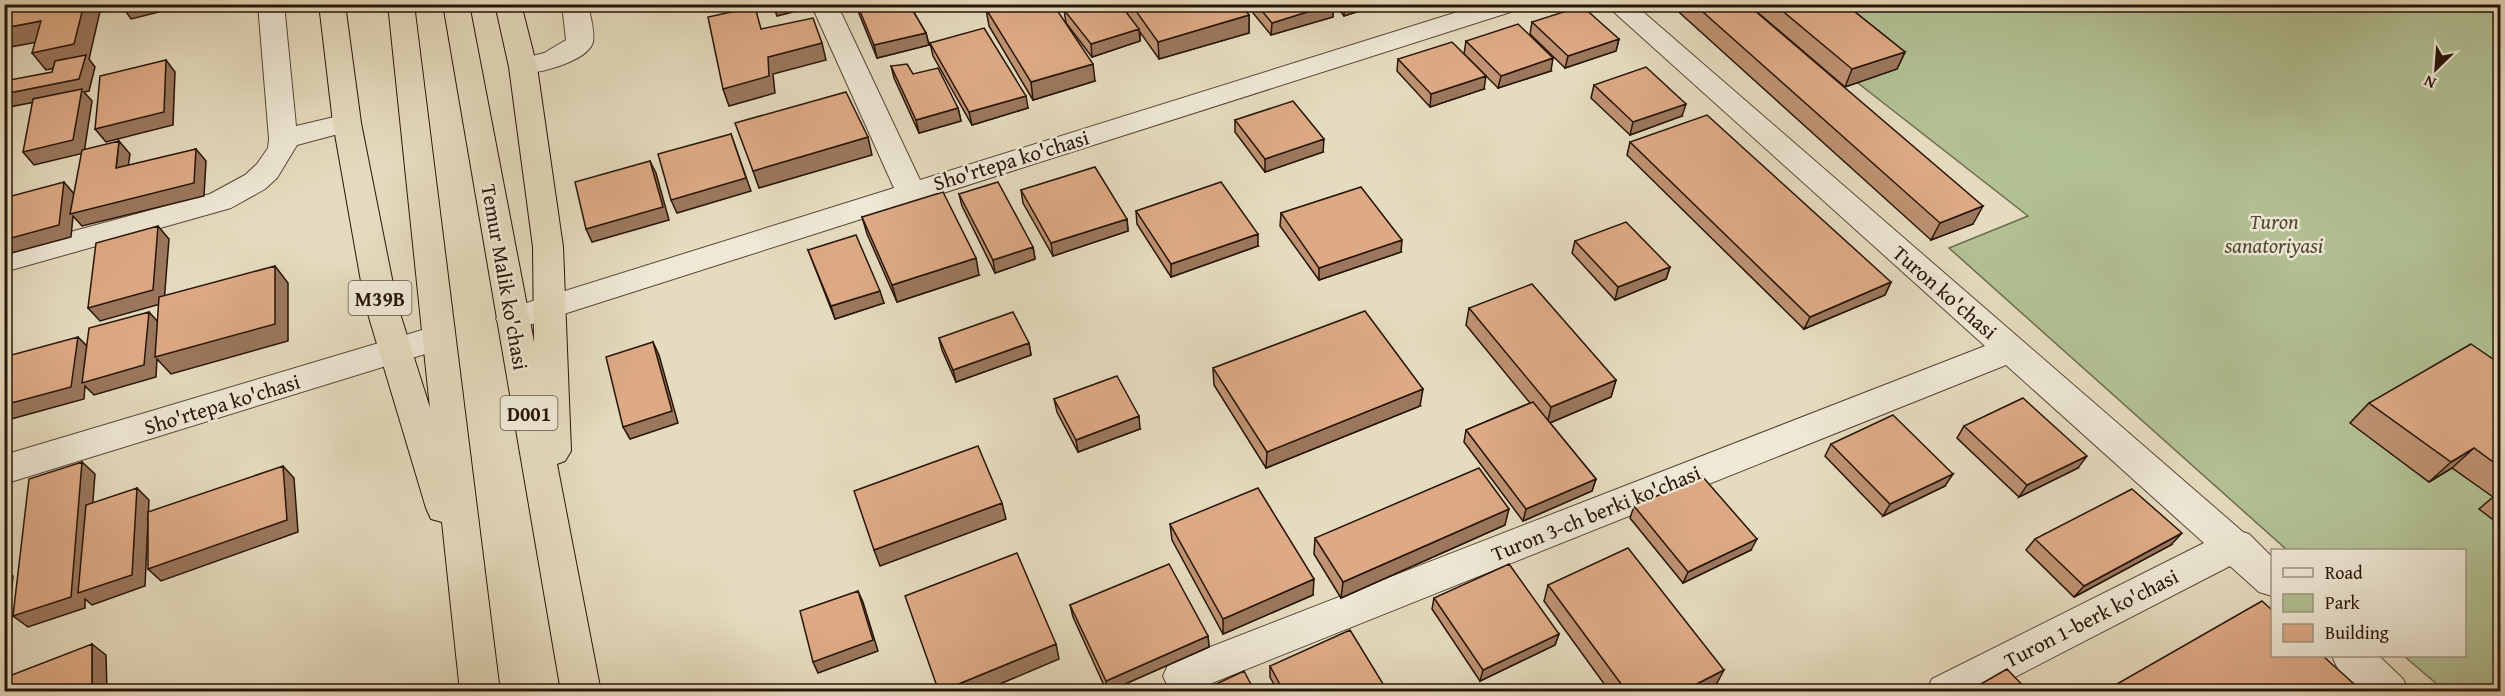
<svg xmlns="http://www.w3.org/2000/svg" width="2505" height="696" viewBox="0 0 2505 696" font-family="'Gentium Book Plus',serif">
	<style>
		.green { fill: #b2c194; stroke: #6d6b4e; stroke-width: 1.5 }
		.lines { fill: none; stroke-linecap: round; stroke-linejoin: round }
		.minor-casing { stroke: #574636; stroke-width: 2 }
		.highway-casing { stroke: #281508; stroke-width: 2 }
		.minor { fill: #eee8d5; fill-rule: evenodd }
		.highway { fill: #e5dbbe; fill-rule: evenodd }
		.wall { fill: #be9272; stroke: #281508; stroke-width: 1.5 }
		.shaded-wall { fill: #9b775d; stroke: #281508; stroke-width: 1.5 }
		.building { fill: #ddaa85; stroke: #281508; stroke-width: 1.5 }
		.labels { text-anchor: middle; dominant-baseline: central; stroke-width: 5; stroke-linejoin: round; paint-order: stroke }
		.shield { fill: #eee8d5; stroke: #635446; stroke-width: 1.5 }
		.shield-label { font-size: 20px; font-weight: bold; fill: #281508 }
		.street-label { font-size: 21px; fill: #281508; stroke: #eee8d5 }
		.park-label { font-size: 21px; font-style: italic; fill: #514932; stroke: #eee8d5 }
	</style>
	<rect width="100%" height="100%" fill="#e5dbbe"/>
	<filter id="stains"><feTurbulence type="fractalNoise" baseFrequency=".00333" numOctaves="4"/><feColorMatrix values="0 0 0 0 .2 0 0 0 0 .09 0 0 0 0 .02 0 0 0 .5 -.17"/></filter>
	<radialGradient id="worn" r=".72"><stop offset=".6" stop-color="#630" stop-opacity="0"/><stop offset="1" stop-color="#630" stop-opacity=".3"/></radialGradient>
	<path class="green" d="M1758 5H2500V691H2445L2404 656H2464V550H2287L1949 248 2028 216Z"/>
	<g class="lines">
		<g class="minor-casing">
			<path id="minor" d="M258 4H284L296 126 347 114 357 117 361 123 357 129 297 145 277 178 265 189 231 208 4 272V250L210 194 245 175 257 164 268 148 269 139Z
				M562 4H588C590 15 595 31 593 42 588 62 531 77 513 73L509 67 513 61 544 53 566 40Z
				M811 4H837L920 180 1483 4H1524L1520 9 523 327 512 331 501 327 496 319 501 311 894 188Z
				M1605 4H1634L2243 532 2249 534 2272 557V596L2259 592 2230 566 1986 692H1926L1932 679 2204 543 2006 365 1197 689 1190 692 1169 689 1163 676 1169 663 1985 346Z
				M439 325 451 328 455 337 451 346 4 484V455Z
				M2332 656H2379L2403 679 2409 692H2361L2338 669Z"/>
		</g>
		<g class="highway-casing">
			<path id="highway" d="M319 4H345L361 123 397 304 430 408 388 4H414L500 692H460L442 522 431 519 426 508 365 304 333 123Z
				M443 4H469L534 342 533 247 509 67 495 4H521L537 67 563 247 571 451 565 461 557 464 601 692H561Z"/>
		</g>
		<use href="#minor" class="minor"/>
		<use href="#highway" class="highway"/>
	</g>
	<path class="wall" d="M856 4H909L926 33 929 45 877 58 858 11Z
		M1083 4H1240L1249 15V33L1159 59 1140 32V41L1092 57 1066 23 1064 10Z
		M1249 4H1333V17L1271 35 1249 8Z
		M1334 4H1382L1344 16Z
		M1670 4H1747L1973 224 1931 240Z
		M1758 4H1845L1905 52 1897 69 1845 87 1756 11Z
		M986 9 1095 81 1033 100 989 26Z
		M1532 22 1619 39 1616 51 1565 68 1530 34Z
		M1466 41 1551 71 1498 88 1464 54Z
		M930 43 1028 108 972 125 933 56Z
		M1398 59 1484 89 1430 107 1397 71Z
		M891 66 913 74 958 108 961 121 919 133 894 78Z
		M1594 85 1682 116 1630 135 1591 98Z
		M1235 120 1323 152 1265 172 1235 132Z
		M1630 142 1891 282 1885 295 1804 329 1627 155Z
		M1021 190 1127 219 1128 231 1053 256 1023 203Z
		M959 194 1033 247 1035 259 995 273 962 206Z
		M1136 211 1258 246 1171 277 1137 224Z
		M1281 213 1401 252 1319 280 1280 226Z
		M862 217 979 275 897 302 867 234Z
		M1575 241 1670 267 1666 279 1615 300 1572 253Z
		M808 250 884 303 835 319Z
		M1469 308 1616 380 1611 397 1550 423 1596 479 1592 491 1523 521 1464 442 1466 430 1530 403 1466 325Z
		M939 338 1029 343 1031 355 956 382 942 350Z
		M2500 364V525L2479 509 2493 497 2452 468 2429 482 2350 423 2369 403Z
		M1213 368 1420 406 1266 468 1214 385Z
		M1054 399 1140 429 1078 452 1057 412Z
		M1964 426 2078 468 2019 497 1957 438Z
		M1831 444 1945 486 1883 516 1825 456Z
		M1634 506 1751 550 1683 583 1630 518Z
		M1170 524 1313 595 1223 634 1172 540Z
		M1505 525 1341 598 1314 554 1315 538Z
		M2035 539 2171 545 2074 597 2026 550Z
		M1548 585 1716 685 1703 692H1610L1544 601Z
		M1434 598 1559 634 1555 645 1480 681 1432 609Z
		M1070 605 1208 636 1209 647 1107 692 1073 617Z
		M1270 666 1388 692H1278L1270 677Z"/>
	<path class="shaded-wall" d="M61 4H99L101 7 89 59 95 67 89 91 84 92 92 101 84 153 34 165 23 152 81 93 4 108V94L84 62 46 70 32 53Z
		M129 4H191L131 19 122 6Z
		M773 4H813V7L777 16Z
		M1333 4V17L1271 35 1272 23Z
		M1344 4H1382L1344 16Z
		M1249 15V33L1159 59 1158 42Z
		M41 21 55 39 4 48V28Z
		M1139 29 1140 41 1092 57 1091 44Z
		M926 33 929 45 877 58 874 45Z
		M1619 39 1616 51 1565 68 1568 56Z
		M822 43 826 60 773 74 775 93 729 106 723 89 768 57Z
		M1905 52 1897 69 1845 87 1852 69Z
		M1553 58 1551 71 1498 88 1501 76Z
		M166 60 175 72 173 125 106 142 95 129Z
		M1093 64 1095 81 1033 100 1031 82Z
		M1486 76 1484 89 1430 107 1431 94Z
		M1026 96 1028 108 972 125 969 112Z
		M1686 104 1682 116 1630 135 1633 122Z
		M958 108 961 121 919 133 916 120Z
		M731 134 751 191 677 213 671 200Z
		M868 137 872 155 759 188 753 171Z
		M1324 139 1323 152 1265 172V159Z
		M119 141 130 154 126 181 116 168Z
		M196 149 206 161 204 196 82 226 73 216 71 237 4 255V240L64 182 75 195Z
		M650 161 656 173 669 220 592 242 586 229Z
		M1983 206 1973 224 1931 240 1940 223Z
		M1127 219 1128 231 1053 256 1051 243Z
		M158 226 169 239 164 303 100 321 88 308Z
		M1258 234V246L1171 277V264Z
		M1402 240 1401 252 1319 280V268Z
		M1033 247 1035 259 995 273 993 260Z
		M976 258 979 275 897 302 892 285Z
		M275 266 288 283V341L171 374 157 359 156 377 94 395 85 386 84 399 4 421V405L78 337 90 349 149 312 160 324Z
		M1670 267 1666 279 1615 300 1618 287Z
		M1891 282 1885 295 1804 329 1810 317Z
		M880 291 884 303 835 319 831 306Z
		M653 342 659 355 678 423 630 439 623 427Z
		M1029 343 1031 355 956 382 953 370Z
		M1616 380 1611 397 1547 424 1551 407Z
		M1423 389 1420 406 1266 468 1267 452Z
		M1139 416 1140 429 1078 452 1076 440Z
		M2474 448 2452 468 2429 482 2451 462Z
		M2087 456 2078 468 2019 497 2027 485Z
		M82 462 95 474 86 591 137 488 149 500 145 586 92 605 85 599V608L28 627 13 616Z
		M283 466 294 478 298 532 161 581 148 569Z
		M1953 474 1945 486 1883 516 1890 504Z
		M1596 479 1592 491 1523 521 1526 509Z
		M1002 503 1006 519 880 566 874 550Z
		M1509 509 1505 525 1341 598 1343 582Z
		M2182 533 2171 545 2074 597 2084 586Z
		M1757 539 1751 550 1683 583 1688 572Z
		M4 569 13 576 10 606 4 607Z
		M1314 579 1313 595 1223 634V619Z
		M858 591 863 602 878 651 818 673 813 662Z
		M1559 634 1555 645 1480 681 1483 670Z
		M1208 636 1209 647 1107 692 1106 681Z
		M92 644 106 655 107 692H92Z
		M1056 644 1059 659 981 692H939Z
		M1724 670 1716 685 1703 692H1681Z"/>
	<path class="building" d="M11 4H84L74 44 32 53 41 21 4 28V6Z
		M857 4H909L926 33 874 45Z
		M1003 4H1053L1093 64 1031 82 986 9Z
		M1083 4H1120L1139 29 1091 44 1064 10Z
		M1131 4H1240L1249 15 1158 42Z
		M1256 4H1333L1272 23Z
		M1694 4H1747L1983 206 1940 223Z
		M1774 4H1845L1905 52 1852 69Z
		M1582 6 1619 39 1568 56 1532 22Z
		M755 7 761 29 813 18 822 43 768 57 769 76 723 89 708 17Z
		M1518 24 1553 58 1501 76 1466 41Z
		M984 28 1026 96 969 112 930 43Z
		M1452 42 1486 76 1431 94 1398 59Z
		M86 55 79 79 4 94V81L52 72 55 61Z
		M166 60 164 112 95 129 100 76Z
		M907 64 913 74 938 68 958 108 916 120 891 66Z
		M1646 67 1686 104 1633 122 1594 85Z
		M82 89 73 140 23 152 33 99Z
		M846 92 868 137 753 171 735 123Z
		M1293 101 1324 139 1265 159 1235 120Z
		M1707 115 1891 282 1810 317 1630 142Z
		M731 134 746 178 671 200 658 154Z
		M119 141 116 168 196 149 194 183 70 214 82 150Z
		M650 161 663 207 586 229 575 182Z
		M1095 167 1127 219 1051 243 1021 190Z
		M64 182 59 225 4 240V198Z
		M998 182 1033 247 993 260 959 194Z
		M1221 182 1258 234 1171 264 1136 211Z
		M1361 187 1402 240 1319 268 1281 213Z
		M943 192 976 258 892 285 862 217Z
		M1626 222 1670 267 1618 287 1575 241Z
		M158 226 153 290 88 308 96 243Z
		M856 235 880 291 831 306 808 250Z
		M275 266V324L155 357 159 297Z
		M1532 284 1616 380 1551 407 1469 308Z
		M1365 311 1423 389 1267 452 1213 368Z
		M149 312 144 365 82 383 89 328Z
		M1013 312 1029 343 953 370 939 338Z
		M78 337 71 387 4 405V357Z
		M653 342 672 411 623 427 606 357Z
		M2471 344 2500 364V467L2474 448 2451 462 2369 403Z
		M1117 376 1139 416 1076 440 1054 399Z
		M2023 398 2087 456 2027 485 1964 426Z
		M1533 402 1596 479 1526 509 1466 430Z
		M1893 415 1953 474 1890 504 1831 444Z
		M978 446 1002 503 874 550 854 491Z
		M82 462 71 597 13 616 29 479Z
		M283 466 287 520 148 569V512Z
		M1479 468 1509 509 1343 582 1315 538Z
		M1702 476 1757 539 1688 572 1634 506Z
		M137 488 132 575 78 593 86 505Z
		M1258 488 1314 579 1223 619 1170 524Z
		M2132 489 2182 533 2084 586 2035 539Z
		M1628 548 1724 670 1681 692H1627L1548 585Z
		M1017 553 1056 644 939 692 905 596Z
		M1169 564 1208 636 1106 681 1070 605Z
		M1509 564 1559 634 1483 670 1434 598Z
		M858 591 873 640 813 662 800 611Z
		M2262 601 2272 610V656H2323L2363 692H2103Z
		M1350 630 1388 692H1284L1270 666Z
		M92 644V692H4V678Z
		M2007 669 2029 692H1967Z
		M1244 671 1255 692H1199Z"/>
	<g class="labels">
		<g class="shield">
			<rect x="348.5" y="281" width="63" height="34" rx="4.5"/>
			<rect x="500.5" y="396" width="57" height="34" rx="4.5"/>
		</g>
		<g class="shield-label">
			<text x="380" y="298">M39B</text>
			<text x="529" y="413">D001</text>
		</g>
		<g class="street-label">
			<text transform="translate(1011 160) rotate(-17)">Sho'rtepa ko'chasi</text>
			<text transform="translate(505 277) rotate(80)">Temur Malik ko'chasi</text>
			<text transform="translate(1945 292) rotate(41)">Turon ko'chasi</text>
			<text transform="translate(222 404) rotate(-17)">Sho'rtepa ko'chasi</text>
			<text transform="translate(1596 513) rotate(-22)">Turon 3-ch berki ko'chasi</text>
			<text transform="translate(2091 618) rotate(-27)">Turon 1-berk ko'chasi</text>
		</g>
		<g class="park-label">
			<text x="2274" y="221">Turon<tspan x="2274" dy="24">sanatoriyasi</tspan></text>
		</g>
	</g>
	<rect width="2505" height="696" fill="none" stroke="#e5dbbe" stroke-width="24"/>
	<rect x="6" y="6" width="2493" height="684" fill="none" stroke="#281508" stroke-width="3"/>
	<rect x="12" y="12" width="2481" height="672" fill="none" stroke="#281508" stroke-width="1.5"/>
	<rect x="2271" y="549" width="195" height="108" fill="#eee8d5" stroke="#9f9483" stroke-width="1.5"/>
	<rect x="2283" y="568" width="30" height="9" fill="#eee8d5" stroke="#9f9483" stroke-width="1.5"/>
	<text x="2325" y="579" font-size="18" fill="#281508">Road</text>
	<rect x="2283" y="594" width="30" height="18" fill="#b2c194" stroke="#9f9483" stroke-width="1.5"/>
	<text x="2325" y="609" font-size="18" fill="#281508">Park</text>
	<rect x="2283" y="624" width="30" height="18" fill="#ddaa85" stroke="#9f9483" stroke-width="1.5"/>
	<text x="2325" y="639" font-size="18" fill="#281508">Building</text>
	<g transform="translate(2436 69) rotate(205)" stroke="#eee8d5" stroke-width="4.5" paint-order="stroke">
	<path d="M0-4.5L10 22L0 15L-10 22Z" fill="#281508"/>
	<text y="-9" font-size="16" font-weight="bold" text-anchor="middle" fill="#281508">N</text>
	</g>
	<rect width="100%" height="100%" filter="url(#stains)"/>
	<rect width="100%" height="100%" fill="url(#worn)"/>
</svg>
